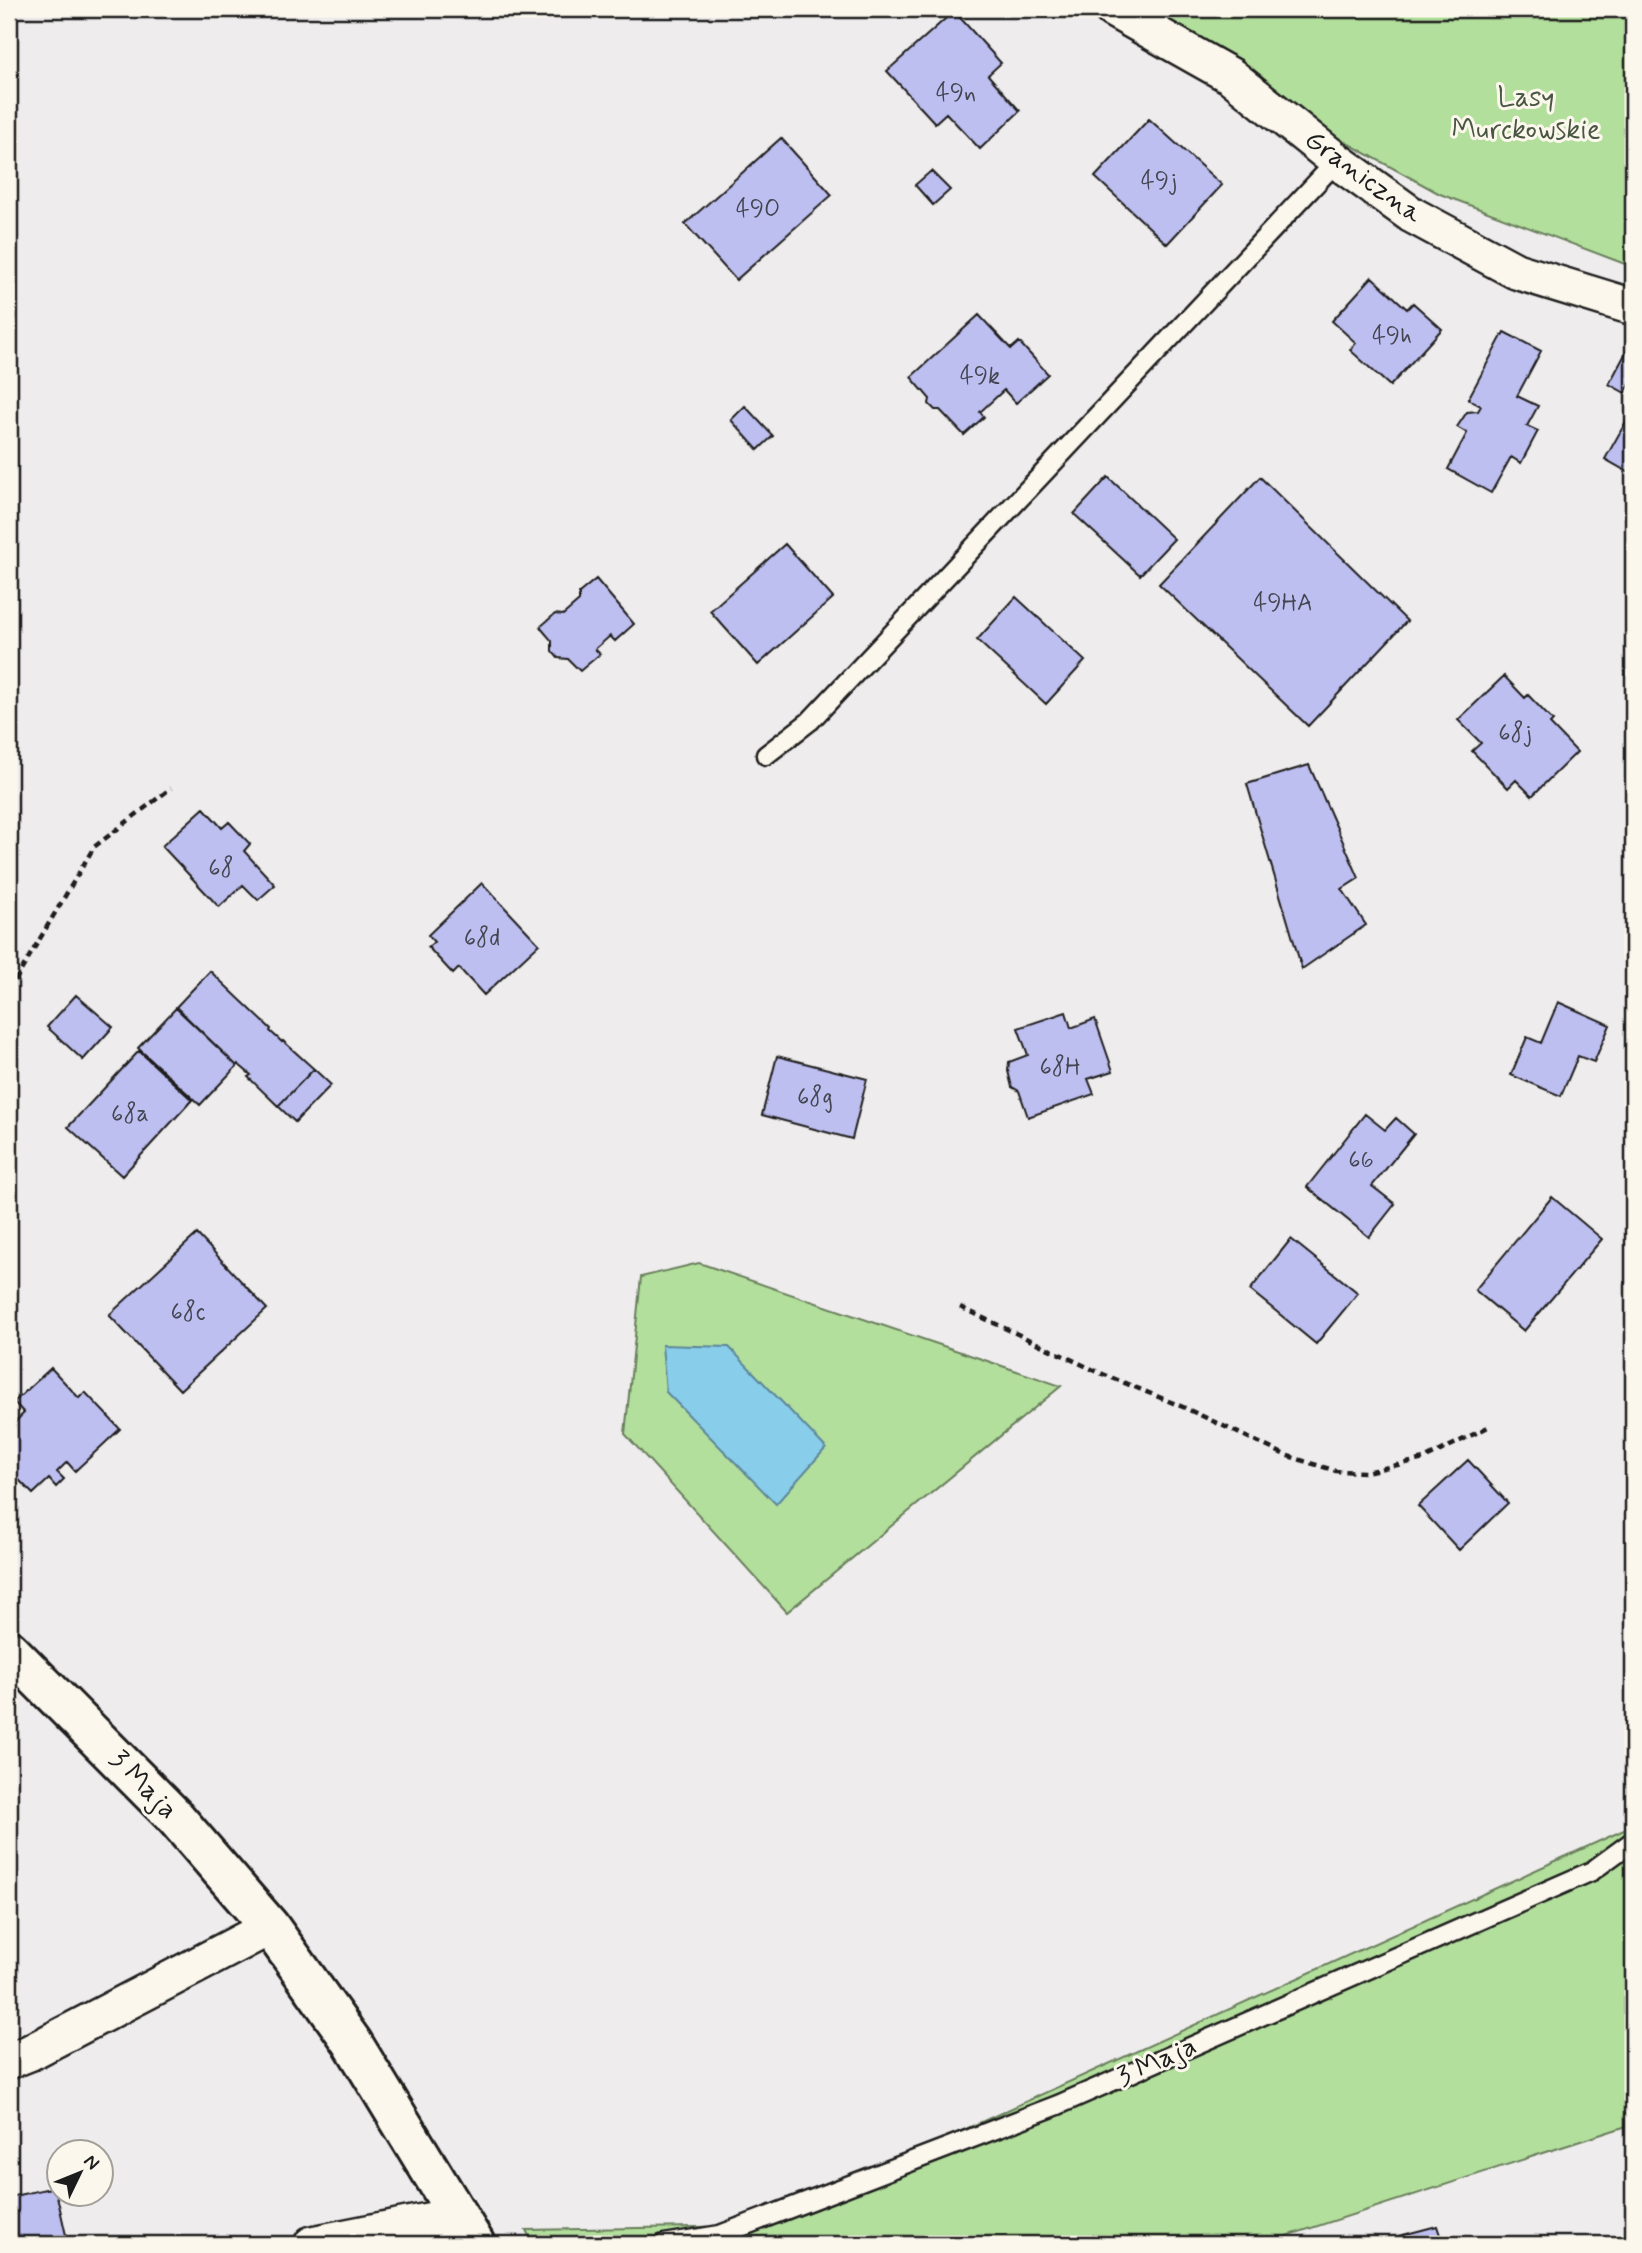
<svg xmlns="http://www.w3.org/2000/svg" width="1642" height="2253" viewBox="0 0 1642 2253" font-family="Mynerve,sans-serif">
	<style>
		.green { fill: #b3df9c; stroke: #687e5c; stroke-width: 2 }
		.water { fill: #88cdea; stroke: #5d8698; stroke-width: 2 }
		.building { fill: #bebff1; stroke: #1c1c1c; stroke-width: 2 }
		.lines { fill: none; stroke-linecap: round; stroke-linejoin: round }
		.service-casing { stroke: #1c1c1c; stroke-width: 23 }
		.minor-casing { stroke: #1c1c1c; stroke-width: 40 }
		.tertiary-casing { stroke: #1c1c1c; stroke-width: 44 }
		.path { stroke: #1c1c1c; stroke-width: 4.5; stroke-dasharray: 7 5; stroke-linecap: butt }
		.service { stroke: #fbf7ec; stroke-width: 18 }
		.minor { stroke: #fbf7ec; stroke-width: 35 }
		.tertiary { stroke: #fbf7ec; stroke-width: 38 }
		.labels { text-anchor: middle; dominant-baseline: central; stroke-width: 6; stroke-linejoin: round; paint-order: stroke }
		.number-label { font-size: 24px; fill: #444551 }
		.park-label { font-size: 28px; fill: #495642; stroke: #fbf7ec }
		.street-label { font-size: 28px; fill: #1c1c1c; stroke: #fbf7ec }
	</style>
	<rect width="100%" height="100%" fill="#efeced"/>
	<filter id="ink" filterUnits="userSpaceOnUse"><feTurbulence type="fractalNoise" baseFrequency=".0143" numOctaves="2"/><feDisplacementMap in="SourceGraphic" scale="14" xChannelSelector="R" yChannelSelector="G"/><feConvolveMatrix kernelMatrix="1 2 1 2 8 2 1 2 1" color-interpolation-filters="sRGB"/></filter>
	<g filter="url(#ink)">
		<path class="green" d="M1148 9H1633V267L1440 194 1325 131Z
			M699 1263 1061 1386 787 1612 625 1434 641 1277Z
			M1626 1829 1633 1841V2124L1262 2244H533L526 2230 752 2226Z"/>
		<path class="water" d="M662 1345 729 1347 826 1448 776 1504 666 1392Z"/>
		<path class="building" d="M954 11 1001 63 988 75 1020 111 980 149 946 113 935 123 887 71Z
			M1149 119 1222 185 1167 244 1095 177Z
			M781 138 832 195 736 280 685 224Z
			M931 171 950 190 933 205 915 185Z
			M1372 277 1407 309 1413 303 1442 329 1390 386 1350 350 1356 343 1332 321Z
			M979 315 1011 349 1019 342 1048 374 1016 403 1004 390 980 412 984 417 964 435 940 410H935L929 404 930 399 911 377Z
			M1504 332 1541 351 1517 396 1538 406 1527 426 1538 431 1521 463 1511 457 1491 493 1448 469 1467 433 1457 427 1467 412 1478 411 1481 406 1468 399Z
			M1630 345 1633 346V379L1625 393 1609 384Z
			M745 406 773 436 758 450 731 420Z
			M1633 409V475L1605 459Z
			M1108 477 1174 539 1140 575 1074 514Z
			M1260 477 1407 621 1308 726 1159 584Z
			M785 544 833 598 758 665 710 611Z
			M596 579 634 624 615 641 610 636 595 649 600 654 580 671 568 659 558 658 552 651V641L540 627 555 614 563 615 579 601V593Z
			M1016 597 1085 661 1046 704 977 640Z
			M1504 676 1525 698 1528 695 1553 721 1550 724 1577 752 1532 796 1516 780 1508 788 1472 751 1481 743 1458 720Z
			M1309 765 1359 878 1342 889 1366 925 1302 969 1247 784Z
			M204 808 222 828 229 822 250 844 244 851 275 885 258 900 243 885 219 907 162 846Z
			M482 883 539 944 484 995 459 968 453 974 428 947 434 942 428 935Z
			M210 971 271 1029 270 1031 282 1042 283 1041 314 1069 278 1106 248 1077 251 1075 238 1064 237 1066 176 1007Z
			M76 995 113 1027 83 1060 47 1027Z
			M1558 1002 1610 1025 1594 1062 1578 1056 1561 1096 1511 1075 1527 1037 1541 1043Z
			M176 1008 237 1066 200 1105 138 1048Z
			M1066 1012 1071 1028 1095 1019 1113 1071 1088 1079 1094 1094 1028 1117 1019 1091 1012 1087 1008 1071 1009 1062 1028 1055 1018 1028Z
			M139 1051 192 1100 122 1176 68 1127Z
			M777 1056 867 1079 852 1139 762 1115Z
			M314 1069 331 1085 295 1122 278 1106Z
			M1365 1114 1385 1130 1396 1118 1414 1134 1372 1186 1395 1204 1369 1237 1307 1187Z
			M1552 1197 1602 1239 1524 1331 1475 1290Z
			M197 1234 267 1309 180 1390 109 1315Z
			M1291 1239 1358 1293 1316 1344 1250 1290Z
			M51 1368 79 1398 85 1392 120 1429 75 1471 67 1462 57 1472 64 1479 56 1487 49 1479 33 1494 9 1470V1428L24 1413 14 1402Z
			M1468 1460 1508 1503 1459 1550 1418 1506Z
			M55 2187 68 2244H9V2235L13 2234 9 2214V2197Z
			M1437 2226 1443 2244H1401L1399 2236Z"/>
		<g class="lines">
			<g class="service-casing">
				<path id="service" d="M766 755 810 721 1337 161
					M664 2244 720 2235 1058 2105 1592 1871 1633 1841"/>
			</g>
			<g class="minor-casing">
				<path id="minor" d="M1112 9 1231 76 1337 161 1412 215 1516 271 1633 307
					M9 2061 29 2053 270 1927
					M312 2244 458 2215"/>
			</g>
			<g class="tertiary-casing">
				<path id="tertiary" d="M9 1650 175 1817 270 1927 352 2042 475 2244"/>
			</g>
			<path class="path" d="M9 991 94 847 171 788
				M960 1307 1098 1372 1183 1407 1285 1455 1336 1471 1366 1472 1424 1459 1488 1427"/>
			<use href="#service" class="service"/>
			<use href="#minor" class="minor"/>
			<use href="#tertiary" class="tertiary"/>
		</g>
	</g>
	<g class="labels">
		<g class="number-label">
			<text x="956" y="93">49n</text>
			<text x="1159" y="181">49j</text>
			<text x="758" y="209">49O</text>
			<text x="1392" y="336">49h</text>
			<text x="980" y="376">49k</text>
			<text x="1283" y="603">49HA</text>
			<text x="1515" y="733">68j</text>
			<text x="221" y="868">68</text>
			<text x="482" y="938">68d</text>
			<text x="1060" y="1067">68H</text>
			<text x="815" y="1097">68g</text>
			<text x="130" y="1114">68a</text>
			<text x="1361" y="1160">66</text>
			<text x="188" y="1312">68c</text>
		</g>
		<g class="park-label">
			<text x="1526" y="98">Lasy<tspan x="1526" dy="32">Murckowskie</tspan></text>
		</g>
		<g class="street-label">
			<text transform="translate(1363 177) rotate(36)">Graniczna</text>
			<text transform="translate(143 1785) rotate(46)">3 Maja</text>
			<text transform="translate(1157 2062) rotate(-24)">3 Maja</text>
		</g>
	</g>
	<rect width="1642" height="2253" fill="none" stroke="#fbf7ec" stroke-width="35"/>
	<rect x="18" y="18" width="1607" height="2218" fill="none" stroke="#1c1c1c" stroke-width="2.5" filter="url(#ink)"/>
	<g transform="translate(80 2173) rotate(47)"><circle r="33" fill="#fbf7ec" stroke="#a29f99" stroke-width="2"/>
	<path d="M0-5L12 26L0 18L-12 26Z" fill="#1c1c1c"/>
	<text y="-10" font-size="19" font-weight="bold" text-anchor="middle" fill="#1c1c1c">N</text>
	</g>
</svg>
